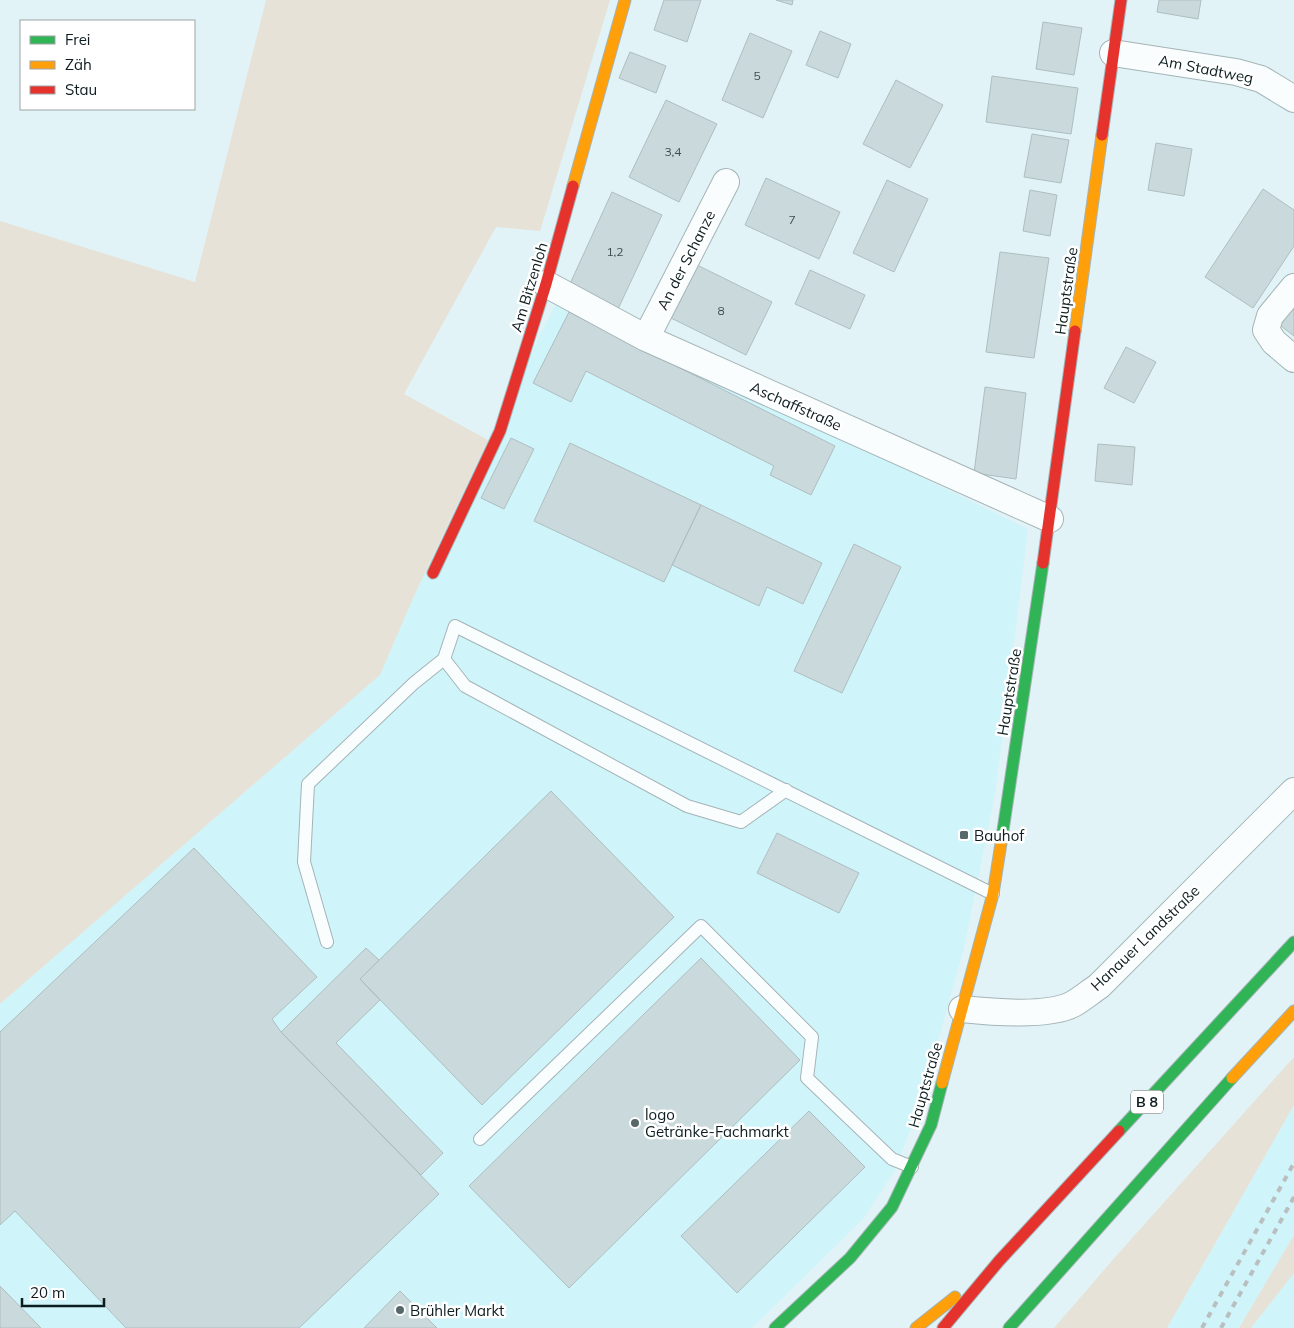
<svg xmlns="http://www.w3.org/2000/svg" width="1294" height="1328" viewBox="0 0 1294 1328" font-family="Mulish,sans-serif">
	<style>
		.built { fill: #cff4fa }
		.green { fill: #e6e2d8 }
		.building { fill: #cad9dc; stroke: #aebec0 }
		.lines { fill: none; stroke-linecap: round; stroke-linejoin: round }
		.lane-casing { stroke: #a4b4b7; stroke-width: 14 }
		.street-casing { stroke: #a4b4b7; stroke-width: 28 }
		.fast-casing { stroke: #a4b4b7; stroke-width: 13 }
		.slow-casing { stroke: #a4b4b7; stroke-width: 13 }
		.jam-casing { stroke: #a4b4b7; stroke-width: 13 }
		.lane { stroke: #fafdfe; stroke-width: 12 }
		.street { stroke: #fafdfe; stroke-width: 26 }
		.fast { stroke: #30b455; stroke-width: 11 }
		.slow { stroke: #ff9f0a; stroke-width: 11 }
		.jam { stroke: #e5322d; stroke-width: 11 }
		.rail { stroke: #b9bebf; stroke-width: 4; stroke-dasharray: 6 6; stroke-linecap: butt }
		.poi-dot { fill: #57686a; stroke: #fff; stroke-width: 2 }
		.labels { text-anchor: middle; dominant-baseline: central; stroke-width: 5; stroke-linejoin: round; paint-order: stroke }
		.number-label { font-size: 12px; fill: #3e4e50 }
		.shield { fill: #fff; stroke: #566162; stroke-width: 1 }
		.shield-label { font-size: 14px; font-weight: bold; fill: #0d1d1f }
		.street-label { font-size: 15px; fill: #0d1d1f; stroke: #fff }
		.poi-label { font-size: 15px; fill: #0d1d1f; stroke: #fff; text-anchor: start }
	</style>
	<rect width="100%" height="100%" fill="#e1f3f6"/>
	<path class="built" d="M558 299 1028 529 995 794 963 951 921 1102 895 1170 863 1219 752 1328H0V1004L380 675 414 596 488 440Z
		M1294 1105V1235L1239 1328H1167Z
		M1294 1273V1328H1251Z"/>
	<path class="green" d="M266 0H610L540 231 496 227 404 394 488 440 414 596 380 675 0 1004V221L195 282Z
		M1294 1057V1105L1167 1328H1054L1117 1255Z
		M1294 1235V1273L1251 1328H1239Z"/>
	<path class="building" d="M664 0H701L687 42 654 30Z
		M776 0H793L792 5Z
		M1159 0H1201L1198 19 1157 12Z
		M1043 22 1082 28 1074 75 1036 69Z
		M820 31 851 44 838 78 806 65Z
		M750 33 792 51 763 118 722 100Z
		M630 52 666 66 656 93 619 78Z
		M992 76 1078 88 1071 134 986 122Z
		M896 80 943 105 910 168 863 144Z
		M666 100 717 124 679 202 629 177Z
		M1032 134 1069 140 1061 183 1024 177Z
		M1156 143 1192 149 1184 196 1148 190Z
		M766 178 840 212 819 259 745 225Z
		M887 180 928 199 894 272 853 253Z
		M1263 189 1294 210V246L1253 308 1205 277Z
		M1030 190 1057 195 1050 236 1023 231Z
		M612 192 662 215 618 309 569 286Z
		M1000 252 1049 258 1034 358 986 352Z
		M695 264 772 302 746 355 669 317Z
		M810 270 865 295 850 329 795 304Z
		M1294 302V336L1277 323Z
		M569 312 835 446 811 495 770 475 774 466 586 371 571 402 533 383Z
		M1126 347 1156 362 1134 403 1104 388Z
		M985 387 1026 393 1016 479 974 473Z
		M511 438 534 449 504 509 481 498Z
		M570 443 701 505 664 582 534 521Z
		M1098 444 1135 447 1132 485 1095 481Z
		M701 505 822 563 803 604 767 587 759 606 672 565Z
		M854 544 901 567 842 693 794 671Z
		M551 791 674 917 482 1105 360 979Z
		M777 833 859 873 839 913 757 873Z
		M194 848 317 977 272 1019 281 1032 439 1194 299 1328H126L15 1211 0 1225V1032Z
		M366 948 379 960 360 979 380 1000 336 1043 443 1153 421 1175 281 1032Z
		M701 958 800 1060 569 1288 469 1186Z
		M809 1111 865 1167 737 1293 681 1236Z
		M0 1286 41 1328H0Z
		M400 1291 437 1328H364Z"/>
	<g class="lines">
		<g class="lane-casing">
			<path id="lane" d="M786 790 741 822 687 806 465 686 444 659 455 626 993 894
				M327 942 304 862 308 784 414 683 444 659
				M480 1139 701 926 812 1037 807 1078 892 1159 912 1167"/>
		</g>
		<g class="street-casing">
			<path id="street" d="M1113 53 1236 72 1261 79 1294 99
				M546 284 646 338 1050 519
				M1294 287 1270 316 1266 330 1274 342 1294 359
				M646 338 726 182
				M962 1009C990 1012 1049 1017 1073 1004 1082 999 1090 992 1099 986L1294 791"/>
		</g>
		<g class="fast-casing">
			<path id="fast" d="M1002 837 1043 563
				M1119 1131 1294 942
				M775 1328 850 1258 892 1207 931 1125 942 1083
				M1009 1328 1232 1078"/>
		</g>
		<g class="slow-casing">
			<path id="slow" d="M573 186 625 0
				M1075 331 1102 135
				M1232 1078 1294 1011
				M942 1083 993 894 1002 837
				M916 1328 955 1297"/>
		</g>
		<g class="jam-casing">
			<path id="jam" d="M1102 135 1121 0
				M1043 563 1075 331
				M433 573 500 431 546 284 573 186
				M943 1328 999 1261 1119 1131"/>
		</g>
		<use href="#lane" class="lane"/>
		<use href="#street" class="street"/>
		<use href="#fast" class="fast"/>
		<use href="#slow" class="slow"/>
		<use href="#jam" class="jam"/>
		<path class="rail" d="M1202 1328 1294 1163
			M1221 1328 1294 1197"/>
	</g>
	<g class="poi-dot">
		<rect x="959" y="830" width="10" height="10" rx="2.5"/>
		<circle cx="635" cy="1123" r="5"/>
		<circle cx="400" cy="1310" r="5"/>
	</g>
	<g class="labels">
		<g class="number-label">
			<text x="757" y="75">5</text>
			<text x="673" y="151">3,4</text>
			<text x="792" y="219">7</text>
			<text x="615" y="251">1,2</text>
			<text x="721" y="310">8</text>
		</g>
		<rect class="shield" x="1131" y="1090.5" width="32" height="23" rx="4"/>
		<g class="shield-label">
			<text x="1147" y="1102">B 8</text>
		</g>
		<g class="street-label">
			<text transform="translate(1206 69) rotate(11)">Am Stadtweg</text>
			<text transform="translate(686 260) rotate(-63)">An der Schanze</text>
			<text transform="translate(529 287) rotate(-73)">Am Bitzenloh</text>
			<text transform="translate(1066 291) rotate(-82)">Hauptstraße</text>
			<text transform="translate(796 406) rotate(24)">Aschaffstraße</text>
			<text transform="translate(1009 692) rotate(-81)">Hauptstraße</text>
			<text transform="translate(1145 938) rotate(-44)">Hanauer Landstraße</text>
			<text transform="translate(925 1085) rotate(-74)">Hauptstraße</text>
		</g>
		<g class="poi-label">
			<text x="974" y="835">Bauhof</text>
			<text x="645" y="1114">logo<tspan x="645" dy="17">Getränke-Fachmarkt</tspan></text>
			<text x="410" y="1310">Brühler Markt</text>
		</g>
	</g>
	<rect x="20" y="20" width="175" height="90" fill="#ffffff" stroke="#9ea5a5"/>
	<rect x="30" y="36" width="25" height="8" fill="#30b455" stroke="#9ea5a5"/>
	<text x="65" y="45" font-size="15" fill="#0d1d1f">Frei</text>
	<rect x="30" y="61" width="25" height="8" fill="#ff9f0a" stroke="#9ea5a5"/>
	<text x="65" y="70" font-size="15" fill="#0d1d1f">Zäh</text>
	<rect x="30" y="86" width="25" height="8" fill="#e5322d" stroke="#9ea5a5"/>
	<text x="65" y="95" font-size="15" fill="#0d1d1f">Stau</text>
	<path d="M22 1298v8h82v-8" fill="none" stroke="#0d1d1f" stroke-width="2.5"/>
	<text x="30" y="1298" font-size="15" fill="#0d1d1f" stroke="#ffffff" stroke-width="4" paint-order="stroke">20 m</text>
</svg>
